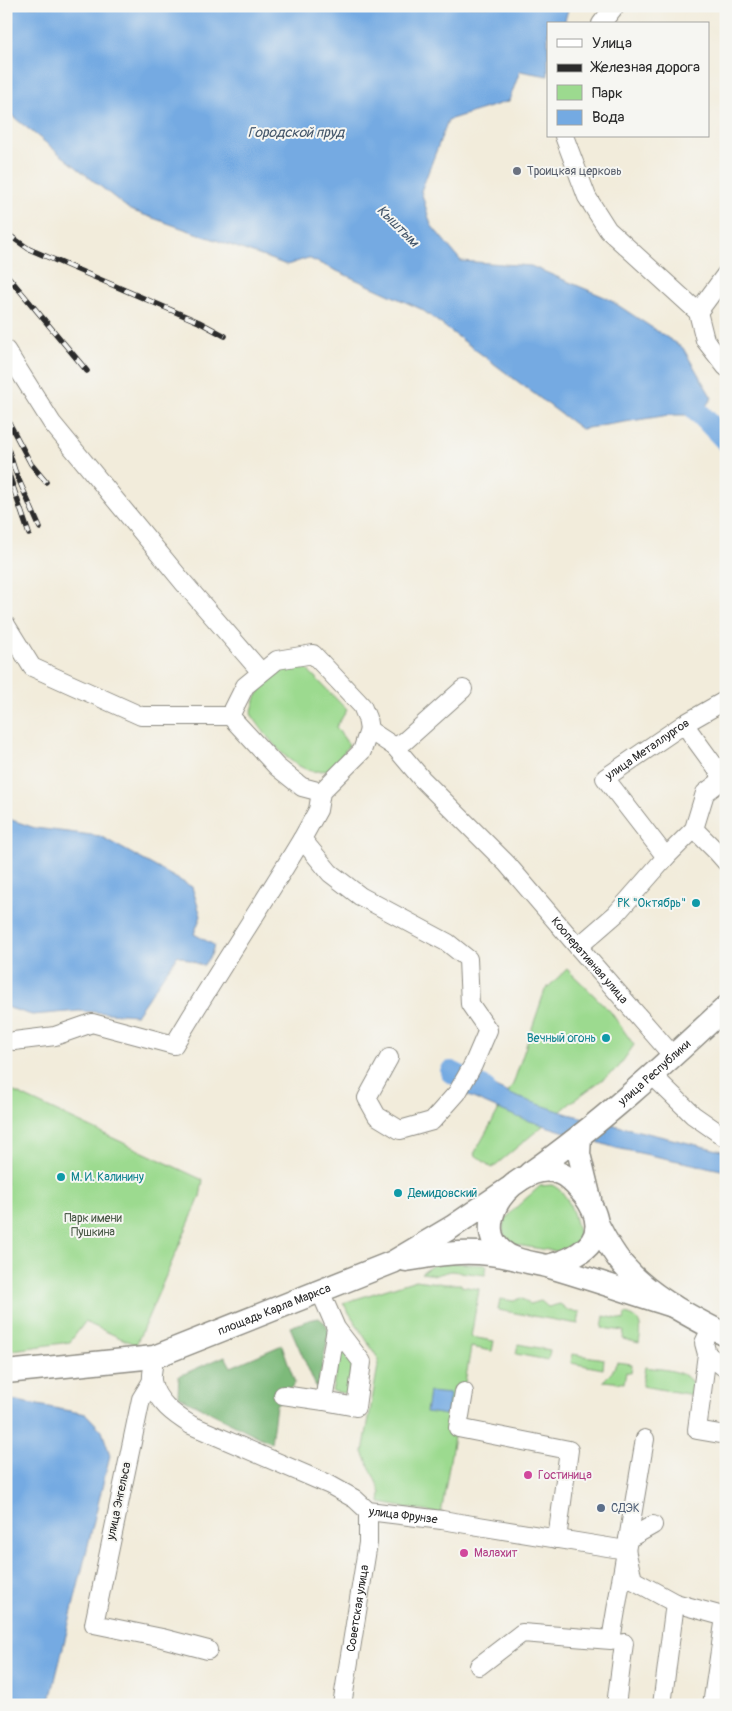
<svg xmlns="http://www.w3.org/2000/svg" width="732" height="1711" viewBox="0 0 732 1711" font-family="Pangolin,sans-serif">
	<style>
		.green { fill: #9cda8f; stroke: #64825d }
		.forest { fill: #7dba7a; stroke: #547252 }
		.water { fill: #74aae2; stroke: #506a86 }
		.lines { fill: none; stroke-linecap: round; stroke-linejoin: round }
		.river { stroke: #74aae2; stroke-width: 22 }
		.minor-casing { stroke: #8e8c83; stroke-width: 20 }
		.major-casing { stroke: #8e8c83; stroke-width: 25 }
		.minor { stroke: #fff; stroke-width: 18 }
		.major { stroke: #fff; stroke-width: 22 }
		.rail-casing { stroke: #2b2b2b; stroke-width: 5.5 }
		.rail { stroke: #f6f6f2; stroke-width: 4; stroke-dasharray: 11; stroke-linecap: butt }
		.worship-dot { fill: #6b7280; stroke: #f6f6f2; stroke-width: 2 }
		.culture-dot { fill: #0f9aa8; stroke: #f6f6f2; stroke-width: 2 }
		.hotel-dot { fill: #d1479c; stroke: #f6f6f2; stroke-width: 2 }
		.service-dot { fill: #5c6f8a; stroke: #f6f6f2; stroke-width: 2 }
		.labels { text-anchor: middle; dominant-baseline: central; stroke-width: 4; stroke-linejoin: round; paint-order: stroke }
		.worship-label { font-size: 12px; fill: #5b616d; stroke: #f6f6f2; text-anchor: start }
		.street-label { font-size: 12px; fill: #2b2b2b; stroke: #f6f6f2 }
		.culture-label { font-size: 12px; fill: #0d838f; stroke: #f6f6f2; text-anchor: end }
		.park-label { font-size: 12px; fill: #475744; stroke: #f6f6f2 }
		.hotel-label { font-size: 12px; fill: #b23c85; stroke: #f6f6f2; text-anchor: start }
		.service-label { font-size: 12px; fill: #4e5e75; stroke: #f6f6f2; text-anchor: start }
		.water-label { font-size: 14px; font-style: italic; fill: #45576b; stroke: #f6f6f2 }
	</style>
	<rect width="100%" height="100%" fill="#f6f6f2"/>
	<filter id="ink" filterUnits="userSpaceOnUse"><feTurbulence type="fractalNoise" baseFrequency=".02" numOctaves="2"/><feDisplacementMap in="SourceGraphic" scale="10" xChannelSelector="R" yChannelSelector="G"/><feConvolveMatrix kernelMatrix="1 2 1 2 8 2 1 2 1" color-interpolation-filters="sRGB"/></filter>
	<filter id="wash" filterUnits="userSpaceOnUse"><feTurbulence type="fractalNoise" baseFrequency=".0096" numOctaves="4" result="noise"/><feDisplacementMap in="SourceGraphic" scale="20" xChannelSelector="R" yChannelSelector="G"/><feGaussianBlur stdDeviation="1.12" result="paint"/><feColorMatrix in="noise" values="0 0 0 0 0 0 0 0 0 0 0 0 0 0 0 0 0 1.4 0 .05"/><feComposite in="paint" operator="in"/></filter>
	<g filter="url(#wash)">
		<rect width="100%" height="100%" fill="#f2ecdb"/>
		<path class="green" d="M305 667 347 710 336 727 349 745 331 770C325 770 317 772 311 771 284 763 266 735 251 714L256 697 265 683 284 669Z
			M567 969 610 1011 634 1045 618 1068 573 1101 492 1168 474 1154 513 1084 545 990Z
			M6 1088 203 1180 200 1197 136 1345 85 1322 70 1342 6 1351Z
			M552 1185C572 1195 574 1219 580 1238L567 1253 510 1244C506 1239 502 1233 503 1226 505 1214 531 1195 540 1186Z
			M438 1262 487 1265 485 1275 451 1271 436 1275 421 1273Z
			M416 1280 445 1284H461V1286L479 1289 471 1337 494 1341 492 1351 471 1347 465 1383H463L441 1514 380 1503 381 1493 363 1452 379 1360 343 1303Z
			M521 1298 530 1304 541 1301 548 1307 560 1304 569 1311 580 1312 578 1324 498 1310 500 1299 514 1301Z
			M625 1314C642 1317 642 1328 639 1343L623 1339 624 1331 602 1328 604 1316 624 1320Z
			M518 1344 550 1350 548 1360 516 1354Z
			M341 1348 353 1361 348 1394 332 1391Z
			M572 1354 604 1359 603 1369 571 1363Z
			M617 1362 632 1364 631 1373 626 1372 624 1383 603 1381 612 1372Z
			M645 1367C663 1370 698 1369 693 1395L642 1386Z"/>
		<path class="forest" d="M319 1318 326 1324 329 1333 317 1389 290 1327 309 1320Z
			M282 1345 295 1383 276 1405 271 1443 178 1396 179 1376 225 1356 231 1367Z"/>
		<path class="water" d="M6 6H569L564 24H548V76L520 71 509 101 448 120 421 191 431 225 461 261 531 266 607 298 683 348 712 398 699 415H669L581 429 421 309 308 258 287 265 130 210 6 111Z
			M6 818 35 828 100 836 192 887 201 916 194 934 214 945 211 955 203 966 178 955 136 1015 79 1011 32 1015 6 1007Z
			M476 1078 517 1097 568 1114 726 1152V1171L616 1148 517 1117 466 1095Z
			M429 1392 450 1394 447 1415 426 1412Z
			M6 1399 86 1414 102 1431 110 1455 49 1705H6Z"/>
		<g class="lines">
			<path class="river" d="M680 393 726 441
				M451 1072 484 1088"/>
		</g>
	</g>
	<g filter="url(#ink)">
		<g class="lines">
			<g class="minor-casing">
				<g id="minor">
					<path d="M601 24 615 6"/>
					<path d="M564 136 587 197 608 230 698 312 705 340 726 367"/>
					<path d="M698 312 726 274"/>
					<path d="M6 350 52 423 183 582 261 672"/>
					<path d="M6 625 32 667 141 716H230L245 686 277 660 313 654 362 706 367 718 369 730"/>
					<path d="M230 716 277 767 302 787 321 792"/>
					<path d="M684 724 724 779"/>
					<path id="s1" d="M395 747 422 779 507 864 578 947 673 1056"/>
					<path d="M694 829 718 853 726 862"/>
					<path id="s2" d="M666 857 605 778 684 724 726 700"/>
					<path d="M578 947 616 914 666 857 694 829 705 793 726 777"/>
					<path d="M14 1041 55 1036 92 1023 174 1045C215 976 260 909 302 839"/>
					<path d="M389 1058 367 1098 377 1116 400 1130 432 1121 457 1093 473 1065 488 1030 470 1004 468 959 448 943 360 896 330 873 302 839 318 810 321 792 362 751 369 730 395 747 405 741 463 689"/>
					<path d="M652 1075 693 1115 726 1138"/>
					<path d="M320 1291 336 1328 362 1362 356 1407 324 1401 336 1328"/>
					<path d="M711 1328 704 1343 707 1354 697 1430 726 1435"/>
					<path d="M707 1354 726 1369"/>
					<path id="s3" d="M154 1357C154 1364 151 1374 152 1381 156 1402 175 1415 191 1425L330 1485 355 1499 368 1511 442 1520 626 1550 633 1580 675 1603 726 1617"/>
					<path d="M152 1381 141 1399 94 1624 162 1638 208 1650"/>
					<path d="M464 1392 458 1428 569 1450 557 1539"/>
					<path d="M283 1395 324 1401"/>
					<path d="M628 1539 653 1525"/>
					<path d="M479 1666 522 1633 611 1640 645 1439"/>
					<path id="s4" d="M342 1705 368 1543V1511"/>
					<path d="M616 1705 624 1643"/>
					<path d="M662 1705 675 1603"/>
					<path d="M712 1705 725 1617"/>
				</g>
			</g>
			<g class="major-casing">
				<g id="major">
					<path d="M580 1136 579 1154 590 1199"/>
					<path id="s5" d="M530 1173C600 1124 663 1066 726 1007"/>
					<path d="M598 1225C605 1239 613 1253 623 1265 650 1297 690 1316 726 1335"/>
					<path d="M406 1260C445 1253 473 1249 513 1258"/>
					<path d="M548 1266C586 1256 614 1235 584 1195 577 1187 570 1177 559 1173 536 1163 504 1187 495 1208 489 1223 488 1238 501 1250 514 1262 533 1262 550 1267 591 1279 632 1293 673 1306"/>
					<path id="s6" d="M6 1372 154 1357 393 1262 452 1227 508 1189"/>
				</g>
			</g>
			<use href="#minor" class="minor"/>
			<use href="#major" class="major"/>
			<g class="rail-casing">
				<path id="rail" d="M6 233 29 249 199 322 225 336
					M6 274 87 371
					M6 417 31 464 46 482
					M6 442 15 471 40 528
					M6 466 29 534"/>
			</g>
			<use href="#rail" class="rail"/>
		</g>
	</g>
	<circle class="worship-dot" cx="517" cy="171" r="5"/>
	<g class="culture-dot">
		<circle cx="696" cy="903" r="5"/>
		<circle cx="606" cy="1038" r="5"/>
		<circle cx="61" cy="1177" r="5"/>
		<circle cx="398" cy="1193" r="5"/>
	</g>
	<g class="hotel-dot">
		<circle cx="528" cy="1475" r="5"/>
		<circle cx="464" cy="1553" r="5"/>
	</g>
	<circle class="service-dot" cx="601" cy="1508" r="5"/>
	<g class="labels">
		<g class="worship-label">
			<text x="527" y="171">Троицкая церковь</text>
		</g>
		<g class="street-label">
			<text stroke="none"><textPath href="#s2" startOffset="151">улица Металлургов</textPath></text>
			<text stroke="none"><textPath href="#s1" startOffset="289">Кооперативная улица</textPath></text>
			<text stroke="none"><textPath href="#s5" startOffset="160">улица Республики</textPath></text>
			<text stroke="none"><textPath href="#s6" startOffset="278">площадь Карла Маркса</textPath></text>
			<text transform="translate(119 1501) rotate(-78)">улица Энгельса</text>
			<text stroke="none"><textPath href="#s3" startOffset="318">улица Фрунзе</textPath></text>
			<text stroke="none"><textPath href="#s4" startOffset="98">Советская улица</textPath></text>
		</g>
		<g class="culture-label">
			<text x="686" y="903">РК "Октябрь"</text>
			<text x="596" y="1038">Вечный огонь</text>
			<text x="71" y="1177" text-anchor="start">М. И. Калинину</text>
			<text x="408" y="1193" text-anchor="start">Демидовский</text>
		</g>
		<g class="park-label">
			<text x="93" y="1218">Парк имени<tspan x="93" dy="14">Пушкина</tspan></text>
		</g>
		<g class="hotel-label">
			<text x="538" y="1475">Гостиница</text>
			<text x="474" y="1553">Малахит</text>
		</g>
		<g class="service-label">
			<text x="611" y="1508">СДЭК</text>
		</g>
		<g class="water-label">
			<text x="296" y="132">Городской пруд</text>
			<text transform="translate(398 226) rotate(45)">Кыштым</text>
		</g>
	</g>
	<rect width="732" height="1711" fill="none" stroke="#f6f6f2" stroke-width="25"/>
	<rect x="547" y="22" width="162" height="115" fill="#f6f6f2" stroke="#a5a5a2"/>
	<rect x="557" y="39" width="25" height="8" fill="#ffffff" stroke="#a5a5a2"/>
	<text x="592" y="48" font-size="15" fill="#2b2b2b">Улица</text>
	<rect x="557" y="64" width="25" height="8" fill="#2b2b2b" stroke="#a5a5a2"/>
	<text x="592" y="72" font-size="15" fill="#2b2b2b">Железная дорога</text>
	<rect x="557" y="85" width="25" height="15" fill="#9cda8f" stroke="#a5a5a2"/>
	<text x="592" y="98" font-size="15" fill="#2b2b2b">Парк</text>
	<rect x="557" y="110" width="25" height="15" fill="#74aae2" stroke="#a5a5a2"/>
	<text x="592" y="122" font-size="15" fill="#2b2b2b">Вода</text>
</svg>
